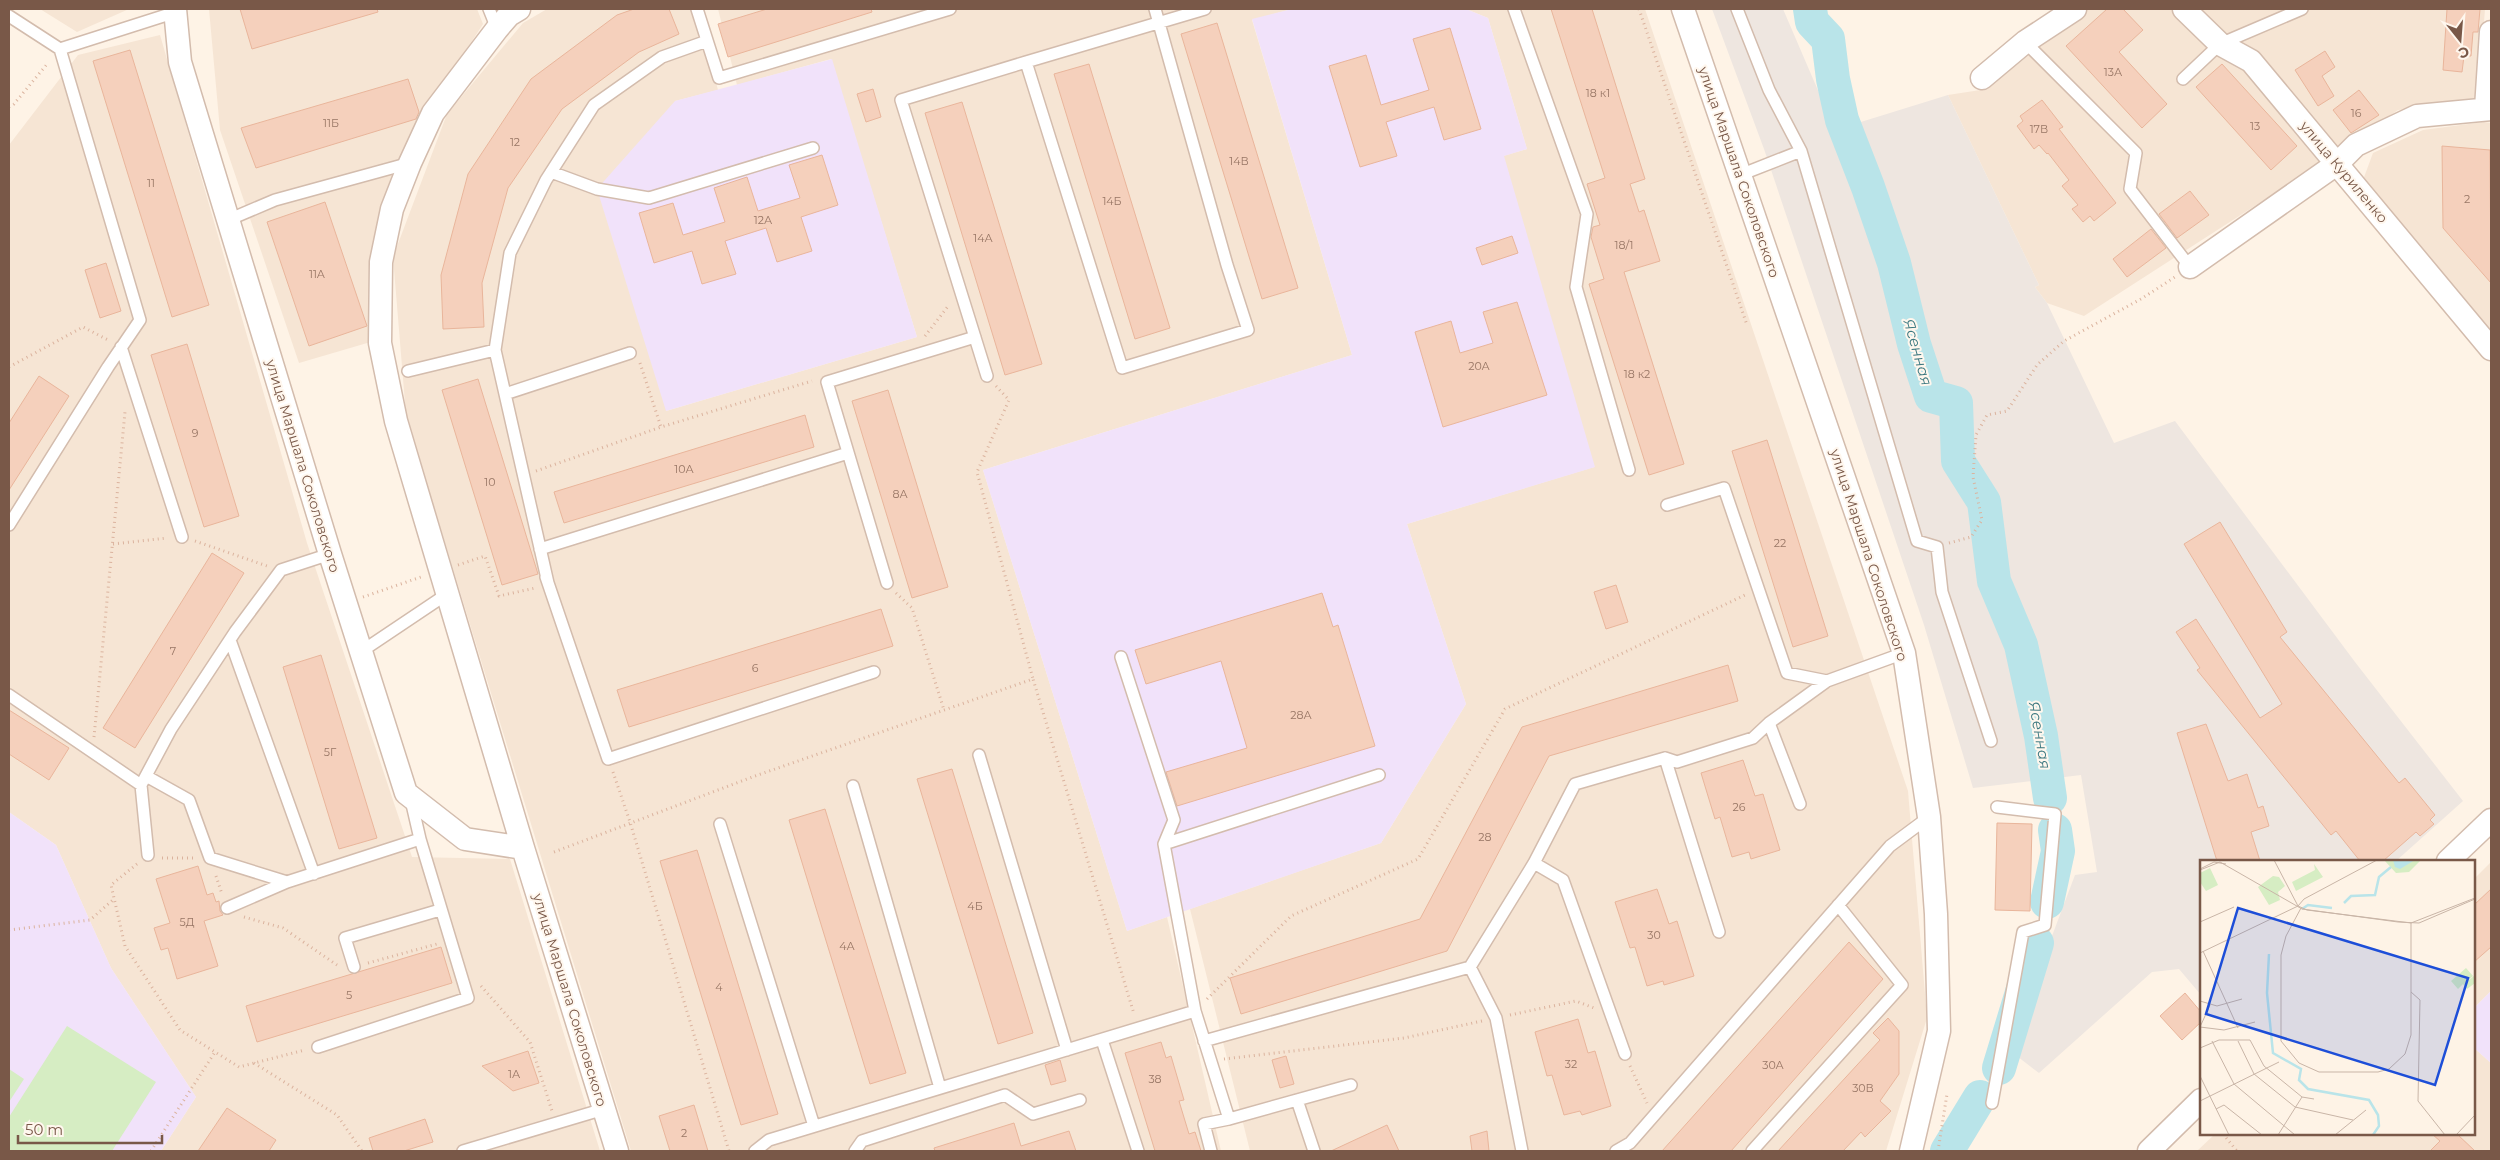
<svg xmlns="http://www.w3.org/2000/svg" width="2500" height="1160" viewBox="0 0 2500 1160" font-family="Montserrat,sans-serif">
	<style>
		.residential { fill: #f6e5d4 }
		.industrial { fill: #eee6e0 }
		.education { fill: #f1e2fa }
		.green { fill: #d6edc3 }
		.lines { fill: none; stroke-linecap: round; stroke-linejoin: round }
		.river { stroke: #b9e4e9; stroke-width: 34 }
		.building { fill: #f5d0bc; stroke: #e9b59b }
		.lane-casing { stroke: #d3bcad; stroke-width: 14 }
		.street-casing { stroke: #d3bcad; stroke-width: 25 }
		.path { stroke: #dbb39e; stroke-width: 3; stroke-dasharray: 1 4; stroke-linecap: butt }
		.lane { stroke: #fff; stroke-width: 11 }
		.street { stroke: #fff; stroke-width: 22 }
		.labels { text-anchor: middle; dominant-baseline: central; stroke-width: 4; stroke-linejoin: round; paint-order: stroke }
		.number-label { font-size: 11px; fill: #987665 }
		.street-label { font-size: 14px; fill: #795848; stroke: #fff7ee }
		.water-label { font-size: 15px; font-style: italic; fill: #3b777f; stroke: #fff7ee }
		.inset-river { fill: none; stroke: #b9e4e9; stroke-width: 2.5 }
		.inset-road { fill: none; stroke: #c9b5a7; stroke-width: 1 }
		.view { fill: #1d4ed8; fill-opacity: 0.15; stroke: #1d4ed8; stroke-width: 2.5 }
		.inset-edge { fill: none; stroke: #795848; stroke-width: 2.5 }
	</style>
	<rect width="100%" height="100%" fill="#fef3e6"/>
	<path class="residential" d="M40 9H129L77 32Z
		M209 9H477L483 24 426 112 411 140 374 341 299 363 220 130Z
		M547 9H697L718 90 675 101 666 411 917 337 831 59 737 85 718 9H1292L1252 20 1352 355 983 470 1127 931 1167 917 1221 1151H631L406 415 393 257 447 114 523 23Z
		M1466 9H1645L1908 791 1927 1018 1886 1151H1250L1190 909 1381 843 1466 704 1407 524 1594 467 1503 156 1527 149 1488 18Z
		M2086 9H2485L2478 101 2398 110 2301 176 2084 316 2047 303 2035 287 2039 285 1948 95 1987 89Z
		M160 35 307 543 412 857 510 859 600 1151H161L196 1097 111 968 56 845 9 812V145L78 55Z
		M2484 122 2491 123V338L2363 180 2373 153 2423 130Z
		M2491 862V991L2474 1008V879Z
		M2474 1048 2491 1063V1151H2197L2215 1134H2474Z"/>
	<path class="industrial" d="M1712 9H1783L1835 130 1948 95 2039 285 2035 287 2047 303 2114 443 2175 421 2355 662 2463 801 2396 861H2201V995L2179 969 2152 972 2039 1073 2009 1050 2075 875 2097 872 2081 775 1973 788 1924 625 1764 149Z"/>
	<path class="education" d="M1292 9H1466L1488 18 1527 149 1504 156 1595 467 1407 524 1466 704 1381 843 1127 931 983 470 1352 355 1252 19Z
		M832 59 917 337 666 411 597 189 675 101Z
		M9 812 56 845 111 968 196 1097 161 1151H9Z
		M2491 991V1063L2474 1048V1008Z"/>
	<path class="green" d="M67 1026 156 1082 112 1151H9V1117Z
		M9 1069 24 1079 9 1102Z"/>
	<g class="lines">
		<path class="river" d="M1810 9 1812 22 1828 39 1833 79 1842 120 1868 187 1894 263 1914 344 1931 396 1956 403 1958 461 1984 502 1994 581 2021 645 2041 736 2050 798
			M2047 902 2058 851 2055 830
			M1999 1068 2037 943
			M1947 1151 1980 1097"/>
	</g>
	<path class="building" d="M240 9H377L378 12 252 49Z
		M634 9H669L679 34 639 52 562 109 508 188 482 283 484 327 443 329 441 275 468 174 531 79 617 15Z
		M767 9H871L872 12 728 57 718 24Z
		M1551 9H1592L1645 179 1630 184 1639 212 1644 210 1660 261 1624 272 1684 464 1649 475 1589 284 1604 279 1591 237 1593 227 1600 225 1587 184 1605 178Z
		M2107 9H2123L2143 30 2119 52 2167 104 2142 128 2066 46Z
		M2447 9H2480L2478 32H2473L2471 56H2464L2462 72 2443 70Z
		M1217 23 1298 288 1262 299 1181 34Z
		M1450 28 1481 129 1444 140 1434 107 1386 122 1397 156 1360 167 1329 66 1366 55 1381 105 1429 90 1413 39Z
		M130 50 209 305 172 317 93 61Z
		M2325 51 2335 67 2322 76 2334 96 2318 106 2295 70Z
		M1089 64 1170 328 1135 339 1054 74Z
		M2222 64 2297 146 2271 170 2196 87Z
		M408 79 419 112 416 119 256 168 241 128Z
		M873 89 881 117 866 122 857 94Z
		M2359 90 2379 115 2351 133 2333 110Z
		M2042 100 2063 127 2059 129 2116 203 2094 221 2090 216 2083 222 2072 209 2078 205 2062 186 2069 180 2048 153 2047 154 2039 145 2034 149 2017 126 2023 121 2020 116Z
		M962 102 1042 364 1005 375 925 113Z
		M2442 146 2490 150 2491 283 2443 228Z
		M822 155 838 205 801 217 812 251 777 262 766 228 725 241 736 274 702 284 692 251 654 263 639 213 673 203 683 235 725 222 714 188 747 177 758 211 800 198 789 165Z
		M2190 191 2209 215 2177 238 2159 214Z
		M325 202 367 326 309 346 267 222Z
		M2151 229 2166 248 2127 277 2113 259Z
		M1512 236 1518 253 1482 265 1476 248Z
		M106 263 121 311 100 318 85 270Z
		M1517 302 1547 395 1443 427 1415 332 1451 321 1460 353 1493 343 1483 312Z
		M187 344 239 516 204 527 151 355Z
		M39 376 69 396 9 490V423Z
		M478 379 538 574 502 585 442 390Z
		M888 390 948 587 912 598 852 401Z
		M805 415 814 447 564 523 554 492Z
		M1767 440 1828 636 1793 647 1732 451Z
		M2220 522 2287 632 2280 637 2399 783 2405 778 2435 815 2430 820 2434 824 2420 836 2416 832 2383 861H2360L2336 831 2331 835 2197 670 2200 668 2176 632 2196 619 2260 718 2282 704 2184 544Z
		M212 553 244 573 135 748 103 728Z
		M1616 585 1628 622 1606 629 1594 592Z
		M1322 593 1333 627 1338 625 1375 746 1177 806 1166 772 1247 748 1221 661 1146 684 1135 650Z
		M881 609 893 646 629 727 617 690Z
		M321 655 377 838 339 849 283 667Z
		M1728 665 1738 701 1549 756 1447 951 1241 1014 1230 978 1420 919 1522 727Z
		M9 710 69 748 49 780 9 754Z
		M2206 724 2228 781 2247 774 2258 808 2263 806 2269 826 2251 832 2260 861H2217L2177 733Z
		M1743 760 1755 796 1763 794 1780 850 1751 859 1749 852 1732 857 1720 817 1715 819 1701 773Z
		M952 769 1033 1033 998 1044 917 779Z
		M825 809 906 1073 870 1084 789 820Z
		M1997 823 2032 824 2030 911 1995 910Z
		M697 850 778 1114 741 1125 660 861Z
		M198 866 207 895 213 893 216 902 219 901 220 911 223 915 204 921 218 966 177 979 168 948 161 950 154 928 170 923 156 879Z
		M1657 889 1669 924 1677 921 1694 976 1664 985 1663 981 1647 986 1635 947 1630 948 1615 902Z
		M2491 889V947L2474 962V905Z
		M1849 942 1883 979 1731 1151H1662Z
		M441 947 452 983 257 1042 246 1006Z
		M2185 993 2201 1012V1022L2182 1040 2160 1016Z
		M1888 1018 1899 1031V1074L1880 1101 1891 1111 1865 1137 1861 1132 1843 1151H1778L1880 1040 1873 1033Z
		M1578 1019 1588 1053 1595 1051 1611 1106 1582 1115 1580 1111 1564 1115 1552 1075 1547 1076 1535 1032Z
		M1161 1042 1166 1058 1171 1056 1184 1100 1179 1101 1189 1134 1195 1132 1201 1151H1155L1125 1053Z
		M528 1051 539 1083 513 1091 482 1066Z
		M1286 1056 1294 1084 1280 1088 1272 1060Z
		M1060 1060 1066 1081 1051 1085 1045 1065Z
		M694 1105 708 1151H670L659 1116Z
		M227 1108 276 1140 269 1151H198Z
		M425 1119 433 1142 404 1151H373L369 1138Z
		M1014 1123 1021 1146 1069 1131 1076 1151H935L934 1148Z
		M1387 1125 1399 1151H1331Z
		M1487 1131 1489 1151H1472L1470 1136Z
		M2432 1134H2457L2475 1151H2430L2440 1141Z"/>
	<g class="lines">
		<g class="lane-casing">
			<path id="lane" d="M489 9 497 29
				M697 9 719 78 950 9
				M1514 9 1587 214 1576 287 1629 470
				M1737 9 1769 90 1801 151
				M9 16 60 49 140 320 108 367 9 525
				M2025 42 2136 153 2130 189 2190 267
				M60 49 176 12
				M1026 62 1205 9
				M2183 79 2220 44 2302 9
				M551 172 597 189 649 198 813 148
				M1740 175 1801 151 1917 541 1937 547 1942 592 1991 741
				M228 220 275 200 410 163
				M121 347 182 537
				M495 350 510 253 546 180 594 105 662 57 707 41
				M408 371 495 350 548 583
				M987 376 901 100 1026 62 1122 368 1248 330 1227 265 1155 9
				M505 394 630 353
				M1667 505 1724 488 1787 673 1827 681 1904 653
				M540 549 848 453
				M546 577 608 759 874 672
				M887 583 827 382 975 337
				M230 640 314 874
				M362 651 447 594
				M1121 657 1174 820 1164 844 1195 1011 1229 1119 1351 1085
				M9 695 141 785
				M1769 723 1800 804
				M979 755 1067 1050
				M1665 758 1719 932
				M146 776 189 800 210 858 287 882
				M853 786 940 1088
				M720 824 814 1126
				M1164 844 1379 775
				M148 855 141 785 171 729 235 632 281 570 330 554
				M1534 863 1563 880 1625 1054
				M227 908 287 882 420 839 411 800
				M354 967 345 938 440 910
				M1470 967 1496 1018 1522 1151
				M1102 1040 1138 1151
				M1204 1041 1470 967 1534 863 1575 784 1665 758 1677 762 1753 738 1769 723 1827 681
				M318 1047 468 998 420 839
				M1297 1100 1314 1151
				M1992 1103 2023 932 2045 925 2055 814 1997 807
				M463 1151 604 1109
				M755 1151 769 1140 1195 1011
				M855 1151 862 1141 1005 1095 1033 1114 1080 1100
				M1211 1151 1204 1124 1229 1119
				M1616 1151 1630 1143 1890 846 1929 817
				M1752 1151 1902 985 1838 905"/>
		</g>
		<g class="street-casing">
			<path id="street" d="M175 9 180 62 330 554 406 793 465 839 523 848
				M519 9 509 15 497 29 433 113 410 163 392 209 381 262 380 343 396 421 523 848 617 1151
				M1683 9 1904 653 1929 817 1936 914 1939 1031 1911 1151
				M2184 9 2220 44 2251 61 2491 349
				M1982 78 2025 42 2075 9
				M2486 108 2491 32
				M2190 267 2338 163 2356 145 2417 116 2491 109
				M2448 861 2491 820
				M2149 1151 2201 1100"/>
		</g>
		<path class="path" d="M1639 9 1747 325
			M9 107 14 104 48 63
			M925 336 949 305
			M640 363 661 427 812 381
			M9 367 83 327 110 341
			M996 386 1009 400 977 472 1033 679
			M536 471 661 427
			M195 541 267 566
			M1949 543 1971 537 1982 520 1973 477 1976 435 1987 415 2007 411 2037 365 2064 341 2141 299 2175 277
			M113 544 167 538
			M458 565 485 556 499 596 535 588
			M896 593 912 608 944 710
			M363 597 421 577
			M94 737 125 412
			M613 772 630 822 729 1151
			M554 852 755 776 1033 679 1134 1014
			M162 858H195
			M137 864 111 885 125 946 180 1030 239 1067 305 1050
			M216 876 222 894
			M244 917 283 928 337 965
			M9 930 90 920 114 899
			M368 963 437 944
			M481 986 530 1042 552 1111
			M1207 999 1291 916 1418 859 1505 709 1745 595
			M1510 1015 1576 1001 1594 1008
			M1224 1059 1404 1038 1482 1021
			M254 1063 337 1115 362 1151
			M1630 1066 1647 1103
			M2223 1134 2237 1151
			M151 1151 215 1052
			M1938 1151 1947 1094"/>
		<use href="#lane" class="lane"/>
		<use href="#street" class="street"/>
	</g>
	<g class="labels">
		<g class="number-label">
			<text x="2113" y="72">13А</text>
			<text x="1598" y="93">18 к1</text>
			<text x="2356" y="113">16</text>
			<text x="331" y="123">11Б</text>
			<text x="2255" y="126">13</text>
			<text x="2039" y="129">17В</text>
			<text x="515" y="142">12</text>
			<text x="1239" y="161">14В</text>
			<text x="151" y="183">11</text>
			<text x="2467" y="199">2</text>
			<text x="1112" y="201">14Б</text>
			<text x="763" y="220">12А</text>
			<text x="983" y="238">14А</text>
			<text x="1624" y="245">18/1</text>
			<text x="317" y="274">11А</text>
			<text x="1479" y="366">20А</text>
			<text x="1637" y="374">18 к2</text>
			<text x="195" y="433">9</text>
			<text x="684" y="469">10А</text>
			<text x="490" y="482">10</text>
			<text x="900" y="494">8А</text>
			<text x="1780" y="543">22</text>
			<text x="173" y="651">7</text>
			<text x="755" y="668">6</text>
			<text x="1301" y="715">28А</text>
			<text x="330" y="752">5Г</text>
			<text x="1739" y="807">26</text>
			<text x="1485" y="837">28</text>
			<text x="975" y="906">4Б</text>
			<text x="187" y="922">5Д</text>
			<text x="1654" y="935">30</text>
			<text x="847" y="946">4А</text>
			<text x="719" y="987">4</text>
			<text x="349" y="995">5</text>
			<text x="1571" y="1064">32</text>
			<text x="1773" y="1065">30А</text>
			<text x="514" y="1074">1А</text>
			<text x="1155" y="1079">38</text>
			<text x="1863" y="1088">30В</text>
			<text x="684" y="1133">2</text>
		</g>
		<g class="street-label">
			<text transform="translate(1739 172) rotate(71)">улица Маршала Соколовского</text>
			<text transform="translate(2344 172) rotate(50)">улица Куриленко</text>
			<text transform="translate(303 466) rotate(73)">улица Маршала Соколовского</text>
			<text transform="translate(1869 555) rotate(72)">улица Маршала Соколовского</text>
			<text transform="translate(570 1000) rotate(73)">улица Маршала Соколовского</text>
		</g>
		<g class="water-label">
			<text transform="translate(1918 352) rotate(74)">Ясенная</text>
			<text transform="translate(2040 735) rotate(80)">Ясенная</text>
		</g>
	</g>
	<g transform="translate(2200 860)">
		<rect width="275" height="275" fill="#fef3e6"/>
		<path d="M184 0H221L209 12 196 13ZM114 4 123 17 96 31 92 22 115 10ZM10 8 18 25 6 31 0 22V13ZM73 16 79 17 85 26 78 32 80 40 69 45 58 27ZM266 108 273 116 265 123 274 116 275 123 267 129 263 124 258 129 251 121Z" fill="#d6edc3"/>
		<path d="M193 0H215L200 9 195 7Z" fill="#b9e4e9"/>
		<path class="inset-river" d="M144 43 151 36 175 35 179 17 191 7M102 49 108 45 132 48M69 94 67 133 73 193 101 209 99 220 108 229 169 240 178 255 179 266 173 275"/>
		<path class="inset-road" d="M74 0 98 46 107 50 211 63 275 38M0 9 14 2 26 4M0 10 20 2 102 49 198 62 219 63 275 39M101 48 86 76 81 95V181L99 203 119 212H178L189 209 205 194 211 175V63M0 62 34 47M3 91 38 168M0 93 98 46 104 39 177 0M211 132 220 140 218 241 245 275M0 141 17 146 42 139M0 167 24 170 55 162M0 167 10 145M12 181 34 224 95 275M38 181 54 214 95 247 153 260M0 188 19 180H50L64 206 102 237 114 239M0 216 29 275M0 241 79 202M16 249 24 245 62 275M78 275 102 237M135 275 166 250M256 275 275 255"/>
		<path class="view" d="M38 48 268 118 235 225 6 154Z"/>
		<rect width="275" height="275" class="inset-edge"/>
	</g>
	<rect width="2500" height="1160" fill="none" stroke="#795848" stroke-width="20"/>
	<g transform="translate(2460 40) rotate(163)" stroke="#fff7ee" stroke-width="4" paint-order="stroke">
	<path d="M0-4L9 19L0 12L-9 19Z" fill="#795848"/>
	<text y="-8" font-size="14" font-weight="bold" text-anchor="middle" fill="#795848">С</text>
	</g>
	<path d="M18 1135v8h144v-8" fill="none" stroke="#795848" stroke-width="2.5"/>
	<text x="25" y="1135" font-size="15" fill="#795848" stroke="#fff7ee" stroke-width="4" paint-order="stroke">50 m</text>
</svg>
